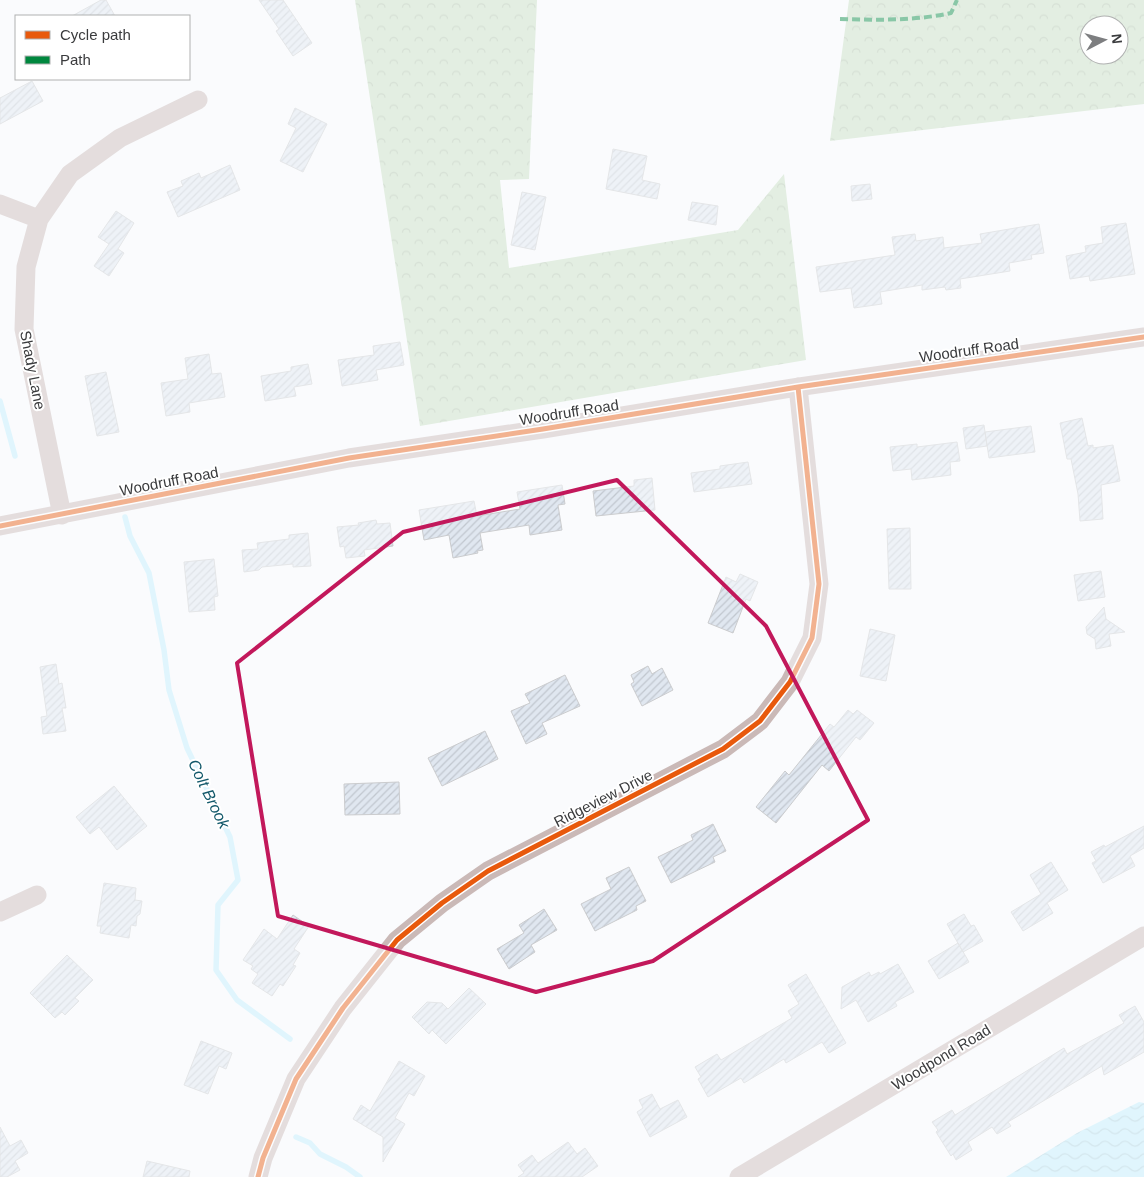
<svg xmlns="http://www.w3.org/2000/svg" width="1144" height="1177" viewBox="0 0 1144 1177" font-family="Helvetica,sans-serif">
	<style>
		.forest { fill: url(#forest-crowns); fill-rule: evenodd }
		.water { fill: url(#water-waves) }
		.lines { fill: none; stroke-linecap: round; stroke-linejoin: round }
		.stream { stroke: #c1eefd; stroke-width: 5.5 }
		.building { fill: url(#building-hatch); stroke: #cbccce }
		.minor { stroke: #cab9b7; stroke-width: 19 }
		.quiet { stroke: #00873e; stroke-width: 4; stroke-dasharray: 8 4; stroke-linecap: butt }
		.cycleway-casing { stroke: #fff; stroke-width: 8 }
		.cycleway { stroke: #e8590c; stroke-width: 5 }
		.marked { fill: none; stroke: #c2185b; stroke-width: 4; stroke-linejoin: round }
		.labels { text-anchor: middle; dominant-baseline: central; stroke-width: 4; stroke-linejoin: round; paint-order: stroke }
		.street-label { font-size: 15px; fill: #3a3b3d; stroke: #fff }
		.water-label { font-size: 16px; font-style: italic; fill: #13596b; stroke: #fff }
	</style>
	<defs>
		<pattern id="forest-crowns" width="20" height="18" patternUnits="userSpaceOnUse" patternTransform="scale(1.25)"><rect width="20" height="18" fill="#c7dec0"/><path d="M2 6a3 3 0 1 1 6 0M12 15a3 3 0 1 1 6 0" fill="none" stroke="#acbfa6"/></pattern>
		<pattern id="water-waves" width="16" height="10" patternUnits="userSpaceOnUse" patternTransform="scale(1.25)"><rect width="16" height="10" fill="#c1eefd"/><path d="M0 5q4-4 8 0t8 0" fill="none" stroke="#a7cdda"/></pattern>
		<pattern id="building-hatch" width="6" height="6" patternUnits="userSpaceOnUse" patternTransform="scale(1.25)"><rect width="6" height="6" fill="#e0e7f0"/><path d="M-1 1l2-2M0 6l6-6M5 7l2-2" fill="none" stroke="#c1c7cf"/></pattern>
	</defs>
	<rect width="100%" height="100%" fill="#fafbfd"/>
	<path class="forest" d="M355 0H537L529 179 500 180 509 268 738 230 784 174 806 360 420 426Z
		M849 0H1144V104L830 141ZM1089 25H1119V55H1089Z"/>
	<path class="water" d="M1139 1102 1144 1103V1177H1006L1077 1133Z"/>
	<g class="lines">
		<path class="stream" d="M0 401 15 456
			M125 517 130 536 149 573 164 650 169 690 187 748 230 837 238 880 218 905 216 970 237 1000 290 1039
			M296 1137 310 1143 320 1154 346 1167 360 1177"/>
	</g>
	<path class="building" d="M101 0H106L115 16H72Z
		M259 0H283L312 43 293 56 276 31 279 29Z
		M32 81 43 101 0 124V98Z
		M295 108 327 124 303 172 280 161 296 128 288 124Z
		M613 149 647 156 642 180 660 184 657 199 606 189Z
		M230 165 240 190 178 217 167 192 183 186 181 181 199 173 201 178Z
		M870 184 872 199 852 201 851 186Z
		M522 192 546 197 535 250 511 245Z
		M692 202 718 206 716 225 688 220Z
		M116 211 134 223 118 249 124 253 109 276 94 266 109 244 98 237Z
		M1126 223 1135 274 1090 281 1089 276 1070 279 1066 256 1086 252 1085 246 1103 243 1101 227Z
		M1039 224 1044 253 1031 255 1032 259 1009 263 1010 271 960 279 961 288 946 290 945 287 922 290V285L880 292 882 304 854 308 851 288 820 292 816 267 895 255 892 237 915 234 916 241 943 237 944 248 982 243 980 234Z
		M400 342 404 365 376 370 378 380 342 386 338 360 374 355 373 346Z
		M209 354 212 374 221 373 225 397 189 403 190 412 166 416 161 383 188 379 185 358Z
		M308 364 312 384 294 387 296 396 265 401 261 376 291 371V367Z
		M106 372 119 432 97 436 85 376Z
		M1082 418 1088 446 1093 445V448L1113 445 1120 481 1101 485 1103 519 1080 521 1078 494 1071 459H1067L1060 423Z
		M984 425 987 446 966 449 963 428Z
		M1031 426 1035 452 989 458 985 432Z
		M957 442 960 461 950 462 951 475 912 480 911 469 893 471 890 447 917 444V447Z
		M748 462 752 484 694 492 691 473 720 469V466Z
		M652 478 655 510 596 516 593 491 634 486V480Z
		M562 485 565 504 558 505 562 530 530 535 529 525 480 533 483 550 477 551 478 553 453 558 449 535 424 540 419 510 474 501 477 516 520 509 517 492Z
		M376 520 377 524 390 523 393 546 364 550 365 556 346 558 344 546 340 547 337 527 359 525 358 523Z
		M910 528 911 589H889L887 529Z
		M308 533 311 566 293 567V564L262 567 259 570 244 572 242 550 258 549 257 543 289 539V535Z
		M214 559 218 596 214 597 215 610 189 612 184 562Z
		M1101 571 1105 597 1078 601 1074 575Z
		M740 574 758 582 750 601 746 599 733 633 708 623 726 577 736 582Z
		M1104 607 1106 619 1125 632 1109 634 1111 646 1096 649 1095 639 1087 634 1086 627Z
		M870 629 895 635 886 681 860 676Z
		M56 664 59 684 62 683 66 708H62L66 731 43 734 41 717 47 716 40 667Z
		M648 666 652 674 662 668 673 690 642 706 631 684 634 682 631 675Z
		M565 675 580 706 542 723 547 734 526 744 511 711 530 703 525 694Z
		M848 710 853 714 857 710 874 723 860 740 856 737 829 771 822 765 776 823 756 807 785 771 789 775 830 724 834 727Z
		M485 731 498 759 442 786 428 758Z
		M399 782 400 814 345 815 344 784Z
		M114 786 147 826 117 850 99 827 90 834 76 817Z
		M713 824 726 851 713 857 715 862 671 883 658 857 693 840 691 835Z
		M1144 826V848L1130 856 1135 866 1103 883 1092 863 1096 861 1091 852 1104 845 1105 847Z
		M1051 862 1068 890 1047 903 1053 913 1023 931 1011 912 1041 894 1030 875Z
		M629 867 646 901 636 906 637 910 595 931 581 904 611 889 606 878Z
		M104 883 136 888 135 900 142 901 140 914 137 916 136 926 131 925 129 938 100 933 101 926H97Z
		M544 909 557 930 531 945 535 952 509 969 497 949 524 933 519 925Z
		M964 914 971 926 974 925 983 941 963 952 947 924Z
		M293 915 309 926 294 949 300 953 293 965 296 966 283 986 280 984 272 996 252 983 258 974 251 969 253 966 243 960 264 929 277 939Z
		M958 943 969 962 939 979 928 961Z
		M67 955 93 980 75 998 79 1001 65 1015 62 1012 55 1018 30 993Z
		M898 964 914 992 895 1002 897 1006 868 1022 856 1000 841 1009 842 987 869 972 871 976 879 972 880 974Z
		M806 974 846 1043 829 1053 822 1042 786 1063 784 1059 744 1083 741 1078 708 1097 698 1079 701 1077 695 1067 717 1054 721 1060 792 1018 788 1011 799 1004 788 985Z
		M469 988 486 1004 446 1044 432 1030 429 1034 412 1017 427 1002 442 1003 448 1009Z
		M1135 1006 1144 1022V1052L1104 1075 1102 1066 1008 1122 1011 1126 997 1134 992 1127 968 1142 972 1150 956 1160 953 1154 951 1156 936 1132 938 1130 932 1122 952 1110 955 1115 1064 1048 1067 1054 1124 1023 1119 1015Z
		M201 1041 232 1053 226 1069 219 1066 208 1094 184 1085Z
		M399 1061 425 1076 414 1096 409 1093 395 1118 405 1124 383 1162V1137L353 1119 361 1105 370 1111Z
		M652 1094 660 1109 678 1100 687 1117 650 1137 637 1112 643 1108 639 1100Z
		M0 1127 10 1146 21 1140 28 1153 15 1161 20 1170 7 1177H0Z
		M568 1142 577 1154 585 1148 598 1166 582 1177H518L524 1173 518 1165 532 1155 538 1163Z
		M147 1161 190 1171 189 1177H143Z"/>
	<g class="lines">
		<path class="minor" d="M0 204 39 219
			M62 515 24 329 26 267 39 219 70 174 120 138 198 100
			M0 526 349 458 543 429 798 387 1144 337
			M0 912 37 895
			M258 1177 263 1158 296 1079 343 1008 397 940 442 903 488 871 723 749 760 721 790 682 812 638 819 584 798 387
			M739 1177 1144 936"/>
		<path class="quiet" d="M840 19C878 20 914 21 951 13L957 0"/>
		<g class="cycleway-casing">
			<path id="cycleway" d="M0 526 349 458 543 429 798 387 1144 337
				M258 1177 263 1158 296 1079 343 1008 397 940 442 903 488 871 723 749 760 721 790 682 812 638 819 584 798 387"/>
		</g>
		<use href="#cycleway" class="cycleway"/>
	</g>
	<path d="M0 0H1144V1177H0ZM617 480 766 626 868 820 653 961 536 992 278 916 237 663 403 532Z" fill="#fafbfd" fill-opacity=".55" fill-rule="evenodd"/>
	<path class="marked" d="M617 480 766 626 868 820 653 961 536 992 278 916 237 663 403 532Z"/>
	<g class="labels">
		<g class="street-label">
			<text transform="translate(969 350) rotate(-8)">Woodruff Road</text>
			<text transform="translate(33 370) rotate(79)">Shady Lane</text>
			<text transform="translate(569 412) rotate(-9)">Woodruff Road</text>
			<text transform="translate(169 481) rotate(-11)">Woodruff Road</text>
			<text transform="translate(603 798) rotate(-27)">Ridgeview Drive</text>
			<text transform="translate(941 1057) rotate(-31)">Woodpond Road</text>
		</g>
		<g class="water-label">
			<text transform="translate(209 794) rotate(64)">Colt Brook</text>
		</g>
	</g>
	<rect x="15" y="15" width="175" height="65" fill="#ffffff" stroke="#b0b1b1"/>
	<rect x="25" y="31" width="25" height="8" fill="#e8590c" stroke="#b0b1b1"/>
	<text x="60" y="40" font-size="15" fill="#3a3b3d">Cycle path</text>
	<rect x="25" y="56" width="25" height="8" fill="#00873e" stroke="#b0b1b1"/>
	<text x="60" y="65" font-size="15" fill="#3a3b3d">Path</text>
	<g transform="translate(1104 40) rotate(84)"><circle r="24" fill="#ffffff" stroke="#b0b1b1"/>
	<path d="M0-4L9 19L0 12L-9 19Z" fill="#7d7e80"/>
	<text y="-8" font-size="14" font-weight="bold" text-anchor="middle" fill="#3a3b3d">N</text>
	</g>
</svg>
